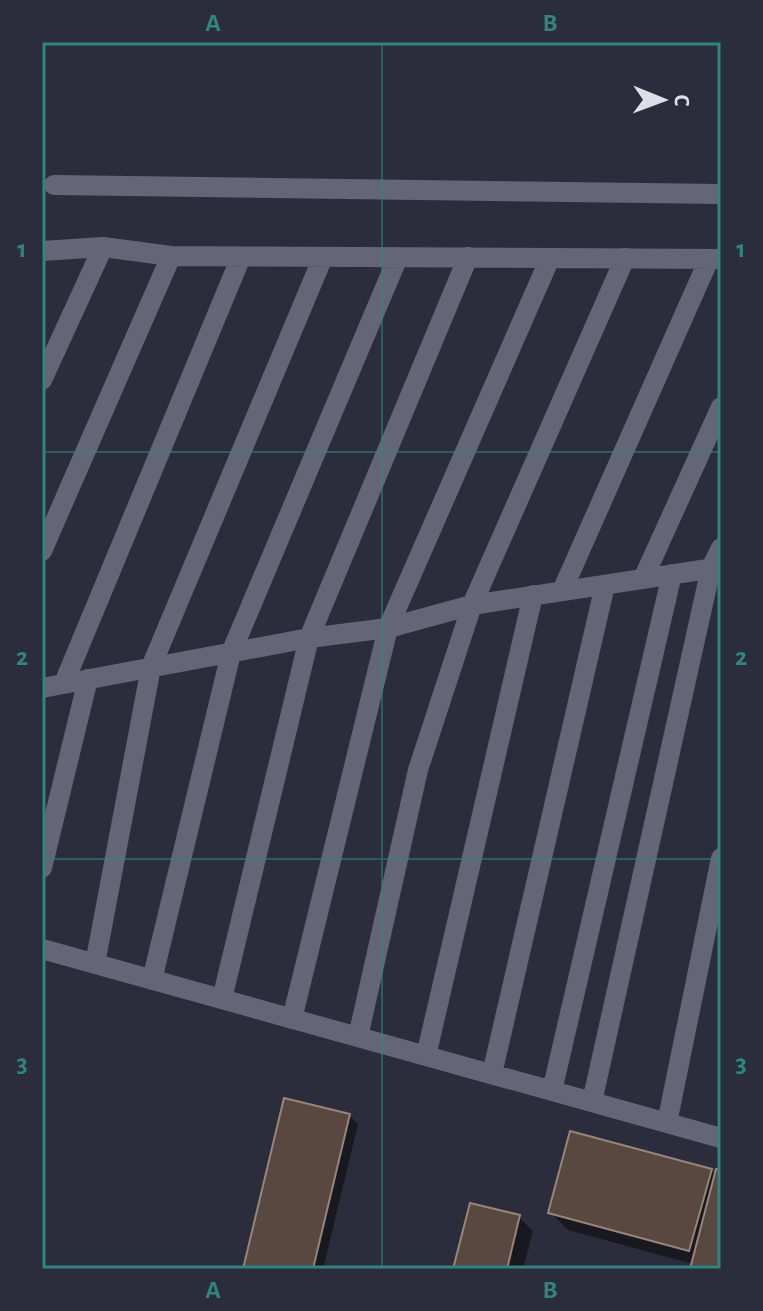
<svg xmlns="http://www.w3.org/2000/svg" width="763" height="1311" viewBox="0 0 763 1311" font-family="'Alegreya Sans',sans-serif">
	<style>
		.shadow { fill: #0007 }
		.building { fill: #58483f; stroke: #97857a; stroke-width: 2 }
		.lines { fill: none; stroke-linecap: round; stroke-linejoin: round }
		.minor { stroke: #646677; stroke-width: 20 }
		.grid { fill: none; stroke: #2e8680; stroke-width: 2; stroke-opacity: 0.55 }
		.neatline { fill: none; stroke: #2e8680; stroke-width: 3 }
		.grid-label { font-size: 26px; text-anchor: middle; font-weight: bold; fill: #2e8680 }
	</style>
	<rect width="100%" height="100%" fill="#2c2d3c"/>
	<path class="shadow" d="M349 1115 358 1124 323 1269H245Z
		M711 1171 716 1176 721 1172V1269H692L693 1264 568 1230 550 1212Z
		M519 1217 533 1231 523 1269H455Z"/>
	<path class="building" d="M284 1098 350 1114 313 1269H243Z
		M570 1131 712 1169 689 1251 548 1213Z
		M716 1169 721 1170V1269H690Z
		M470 1203 520 1215 507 1269H453Z"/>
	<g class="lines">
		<path class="minor" d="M54 185 721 194
			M42 251 103 247 171 256 721 259
			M42 380 103 247
			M42 551 171 256
			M643 579 721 407
			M562 591 709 259
			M64 683 241 257
			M42 688 309 638 388 628 472 605 721 567
			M42 868 88 679
			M42 949 721 1138
			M95 964 151 667 323 257
			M152 980 231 653 398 257
			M222 999 309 638 468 257
			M292 1019 388 628 550 258
			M358 1037 418 770 472 605 625 258
			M426 1056 533 595
			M492 1074 605 585
			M552 1091 672 574
			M592 1102 711 568 721 548
			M667 1123 721 858"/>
	</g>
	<path class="grid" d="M382 42V1269M42 452H721M42 859H721"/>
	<rect width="763" height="1311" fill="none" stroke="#2c2d3c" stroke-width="88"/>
	<g transform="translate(663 100) rotate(91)" stroke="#2c2d3c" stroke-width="6" paint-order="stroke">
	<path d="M0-6L14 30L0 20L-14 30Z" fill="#dcdee8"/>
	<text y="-12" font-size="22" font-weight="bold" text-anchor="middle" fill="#dcdee8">С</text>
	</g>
	<rect x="44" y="44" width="675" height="1223" class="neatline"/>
	<g class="grid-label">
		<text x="213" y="31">A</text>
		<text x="550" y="31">B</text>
		<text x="22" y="257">1</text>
		<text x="741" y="257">1</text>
		<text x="22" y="665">2</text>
		<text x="741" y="665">2</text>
		<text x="22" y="1072">3</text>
		<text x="741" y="1072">3</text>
		<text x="213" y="1298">A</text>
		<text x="550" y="1298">B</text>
	</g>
</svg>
